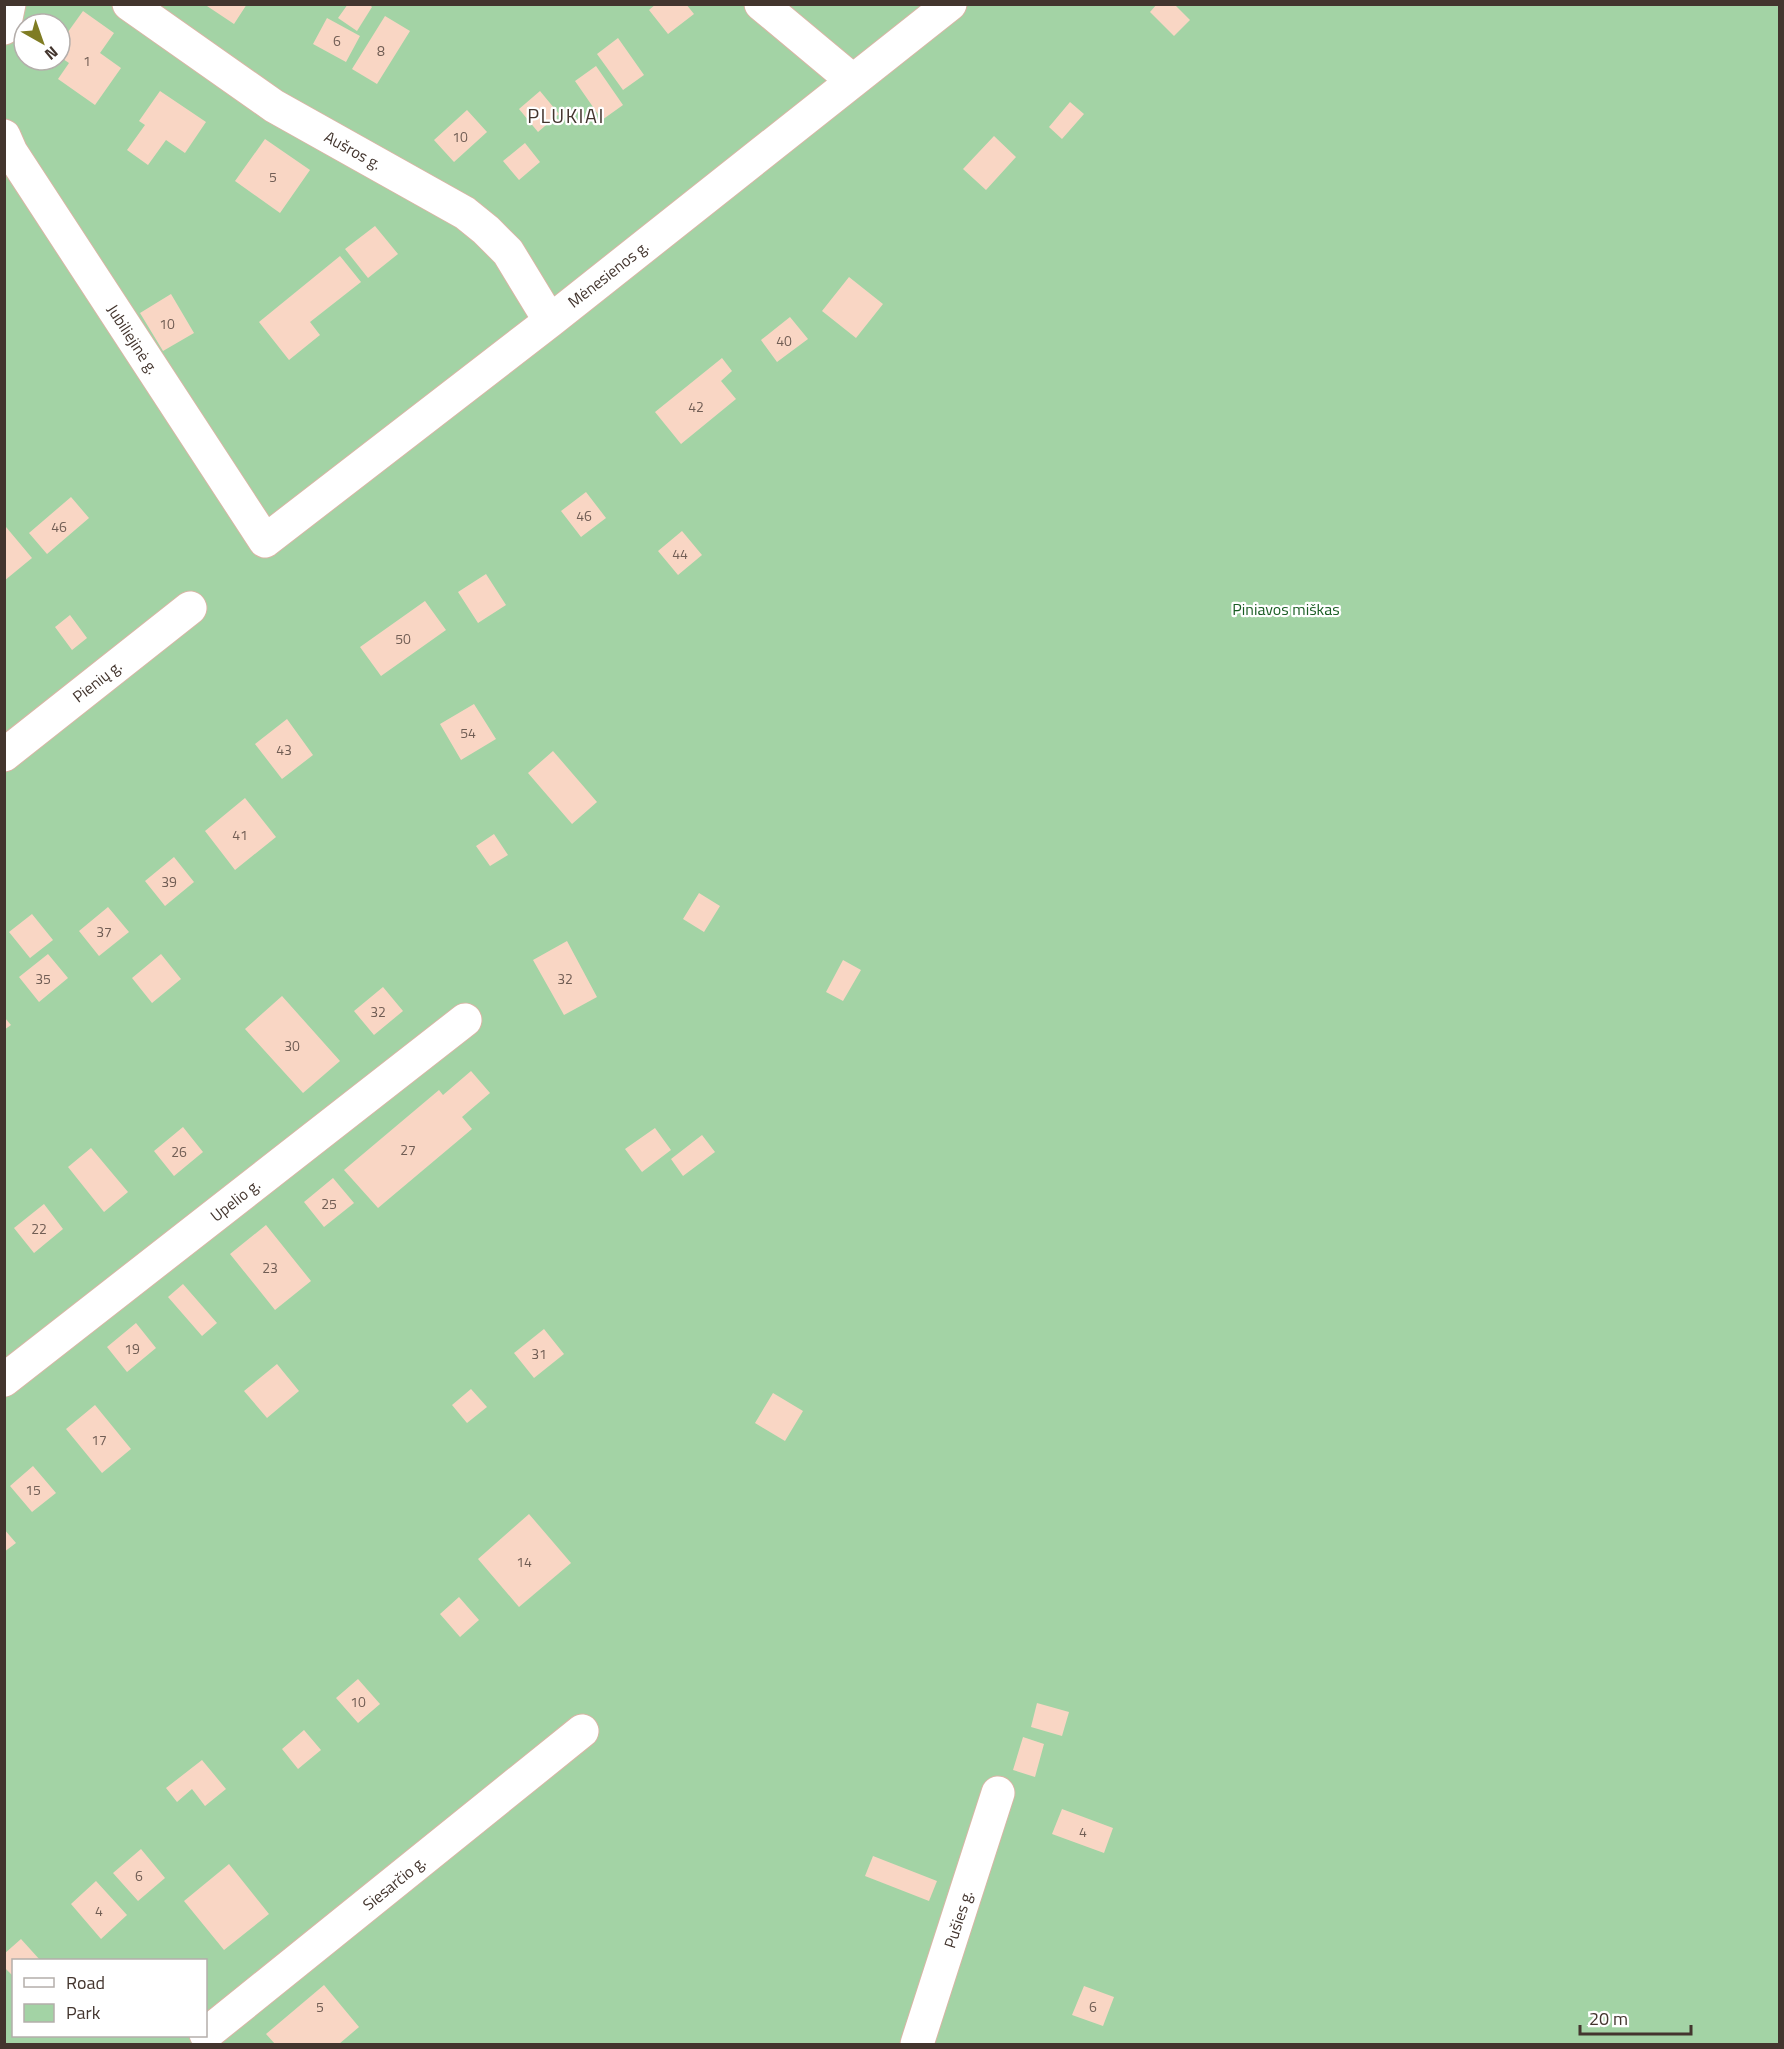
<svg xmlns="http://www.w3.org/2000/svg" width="1784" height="2049" viewBox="0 0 1784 2049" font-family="'Titillium Web',sans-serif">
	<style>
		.green { fill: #a3d3a5; fill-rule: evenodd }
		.building { fill: #f9d6c4 }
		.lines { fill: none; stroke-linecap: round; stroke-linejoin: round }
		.street-casing { stroke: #d8b6a5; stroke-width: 35 }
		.street { stroke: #fff; stroke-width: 33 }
		.labels { text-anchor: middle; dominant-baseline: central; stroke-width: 4.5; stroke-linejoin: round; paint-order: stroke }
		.number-label { font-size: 14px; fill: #705d54 }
		.street-label { font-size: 16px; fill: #43352e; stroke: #fff }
		.park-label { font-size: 16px; fill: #1a5d24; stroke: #fff }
		.quarter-label { font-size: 20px; letter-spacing: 1.5px; fill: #43352e; stroke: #fff }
	</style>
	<rect width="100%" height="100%" fill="#fef0e9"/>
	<path class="green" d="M5 5H1779V2044H5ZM24 24H60V60H24ZM14 1960H206V2036H14Z"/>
	<path class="building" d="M204 4H247L234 24Z
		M348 4H369L372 7 357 31 338 18Z
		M656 4H686L694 14 668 34 649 10Z
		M1157 4H1174L1190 20 1174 36 1150 12Z
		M83 11 114 33 100 53 121 68 95 105 58 79 69 63 60 57V43Z
		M385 16 410 31 377 84 352 69Z
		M327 18 360 36 346 62 313 44Z
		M618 38 644 75 623 90 597 54Z
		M596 66 623 105 602 120 575 81Z
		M160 91 206 122 185 153 166 140 148 165 127 150 145 125 139 121Z
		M540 91 559 114 538 132 519 109Z
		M1070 102 1084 114 1062 139 1049 127Z
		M467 110 487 132 454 162 434 140Z
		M994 136 1016 157 986 190 963 169Z
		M265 139 310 170 280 213 235 181Z
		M525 143 540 162 519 180 503 161Z
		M375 226 398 254 368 278 345 249Z
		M340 256 361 282 310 322 320 335 289 360 259 322Z
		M849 277 883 304 856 338 822 311Z
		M171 294 194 333 163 351 140 313Z
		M790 317 808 339 777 362 761 340Z
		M722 358 732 371 721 381 736 399 681 444 655 412Z
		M586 492 606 518 581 537 561 511Z
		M71 497 89 518 47 554 29 533Z
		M6 527 32 558 4 581V528Z
		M682 531 702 555 678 575 658 551Z
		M486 574 506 605 478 623 458 592Z
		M425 601 446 630 381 676 360 647Z
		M70 615 87 638 72 650 55 627Z
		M474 704 496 739 461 760 440 724Z
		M287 719 313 755 282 779 255 744Z
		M553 751 597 802 572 824 528 773Z
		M245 798 276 837 235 870 205 831Z
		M494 834 508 855 490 866 476 846Z
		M174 857 194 882 165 906 145 881Z
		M699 893 720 906 704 932 683 919Z
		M108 907 129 932 99 956 79 931Z
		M32 914 53 940 30 958 9 932Z
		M567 941 597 997 564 1015 533 960Z
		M48 954 68 978 39 1002 19 977Z
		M161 954 181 979 152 1003 132 978Z
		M843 960 861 970 843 1001 826 992Z
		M383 987 403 1011 374 1035 354 1011Z
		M282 996 340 1061 303 1093 245 1029Z
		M4 1017 11 1025 4 1030Z
		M471 1071 490 1093 462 1117 472 1129 378 1208 344 1170 439 1090 443 1095Z
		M183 1127 203 1152 174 1176 154 1151Z
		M655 1128 671 1150 642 1172 625 1149Z
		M702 1135 715 1152 683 1176 671 1159Z
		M91 1148 128 1192 104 1212 68 1167Z
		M333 1178 354 1203 324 1227 304 1202Z
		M44 1204 63 1229 34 1253 14 1228Z
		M266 1225 311 1281 275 1310 230 1254Z
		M183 1284 217 1323 202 1336 168 1297Z
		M136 1323 156 1348 127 1372 107 1347Z
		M544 1329 564 1354 534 1378 514 1353Z
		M277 1364 299 1391 267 1418 244 1391Z
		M471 1389 487 1407 467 1423 452 1405Z
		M773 1393 803 1411 785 1441 755 1423Z
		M95 1405 131 1449 102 1473 66 1429Z
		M33 1466 56 1493 32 1512 10 1486Z
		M529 1514 571 1563 519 1607 478 1559Z
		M4 1529 16 1543 4 1552Z
		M459 1597 479 1620 460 1637 440 1614Z
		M358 1679 380 1704 358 1723 336 1698Z
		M1037 1703 1069 1712 1062 1736 1031 1727Z
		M304 1730 321 1750 298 1769 282 1749Z
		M1023 1737 1044 1744 1035 1777 1013 1770Z
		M202 1760 226 1789 205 1806 192 1789 177 1802 166 1788Z
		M1062 1809 1113 1828 1104 1853 1052 1834Z
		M141 1849 165 1878 138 1901 113 1873Z
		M873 1856 937 1881 929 1901 865 1876Z
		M229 1864 269 1914 224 1950 184 1901Z
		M96 1881 127 1915 101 1939 71 1904Z
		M21 1939 40 1960H14V1977L4 1967V1954Z
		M324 1985 359 2027 339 2044H275L266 2034Z
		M1084 1986 1114 1997 1103 2026 1072 2015Z"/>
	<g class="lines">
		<g class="street-casing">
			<path id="street" d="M129 4 274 106 465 213 486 230 508 252 550 321
				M761 4 852 80
				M4 28 9 4
				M4 136 11 152 265 541 550 321 950 4
				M4 755 190 608
				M4 1380 465 1020
				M206 2034 582 1731
				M917 2044 998 1793"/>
		</g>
		<use href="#street" class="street"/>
	</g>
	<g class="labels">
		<g class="number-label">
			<text x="337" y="40">6</text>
			<text x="381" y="50">8</text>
			<text x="87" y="60">1</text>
			<text x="460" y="136">10</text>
			<text x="273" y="176">5</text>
			<text x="167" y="323">10</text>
			<text x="784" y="340">40</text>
			<text x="696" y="406">42</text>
			<text x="584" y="515">46</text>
			<text x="59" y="526">46</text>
			<text x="680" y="553">44</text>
			<text x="403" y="638">50</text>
			<text x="468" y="732">54</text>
			<text x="284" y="749">43</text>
			<text x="240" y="834">41</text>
			<text x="169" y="881">39</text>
			<text x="104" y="931">37</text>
			<text x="43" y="978">35</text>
			<text x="565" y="978">32</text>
			<text x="378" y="1011">32</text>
			<text x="292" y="1045">30</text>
			<text x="408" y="1149">27</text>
			<text x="179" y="1151">26</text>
			<text x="329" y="1203">25</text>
			<text x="39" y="1228">22</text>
			<text x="270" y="1267">23</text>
			<text x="132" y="1348">19</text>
			<text x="539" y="1353">31</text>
			<text x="99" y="1439">17</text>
			<text x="33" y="1489">15</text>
			<text x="524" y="1561">14</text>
			<text x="358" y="1701">10</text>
			<text x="1083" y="1831">4</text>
			<text x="139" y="1875">6</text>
			<text x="99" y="1910">4</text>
			<text x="320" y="2006">5</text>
			<text x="1093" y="2006">6</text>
		</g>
		<g class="street-label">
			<text transform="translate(353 150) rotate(29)">Aušros g.</text>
			<text transform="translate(608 274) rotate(-38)">Mėnesienos g.</text>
			<text transform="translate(133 339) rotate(57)">Jubiliejinė g.</text>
			<text transform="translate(97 681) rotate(-38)">Pienių g.</text>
			<text transform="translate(235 1200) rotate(-38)">Upelio g.</text>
			<text transform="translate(394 1883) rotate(-39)">Siesarčio g.</text>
			<text transform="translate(958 1919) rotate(-72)">Pušies g.</text>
		</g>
		<g class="park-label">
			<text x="1286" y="609">Piniavos miškas</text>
		</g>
		<g class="quarter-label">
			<text x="566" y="115">PLUKIAI</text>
		</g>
	</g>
	<rect width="1784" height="2049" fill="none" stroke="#43352e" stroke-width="12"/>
	<rect x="12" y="1959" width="195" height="78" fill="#ffffff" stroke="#b4aeab" stroke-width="1.5"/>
	<rect x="24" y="1978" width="30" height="9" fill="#ffffff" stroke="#b4aeab" stroke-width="1.5"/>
	<text x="66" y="1989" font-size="18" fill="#43352e">Road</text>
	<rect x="24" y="2004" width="30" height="18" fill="#a3d3a5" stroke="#b4aeab" stroke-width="1.5"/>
	<text x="66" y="2019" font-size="18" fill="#43352e">Park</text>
	<g transform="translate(42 42) rotate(140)"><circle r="28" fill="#ffffff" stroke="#b4aeab" stroke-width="1.5"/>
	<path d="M0-4.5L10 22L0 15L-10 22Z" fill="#7f7c23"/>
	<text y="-9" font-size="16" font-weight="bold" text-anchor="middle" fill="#43352e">N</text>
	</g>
	<path d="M1580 2025v9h111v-9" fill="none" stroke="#43352e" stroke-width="3"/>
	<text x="1589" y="2025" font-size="18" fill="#43352e" stroke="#ffffff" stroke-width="4.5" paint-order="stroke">20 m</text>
</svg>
